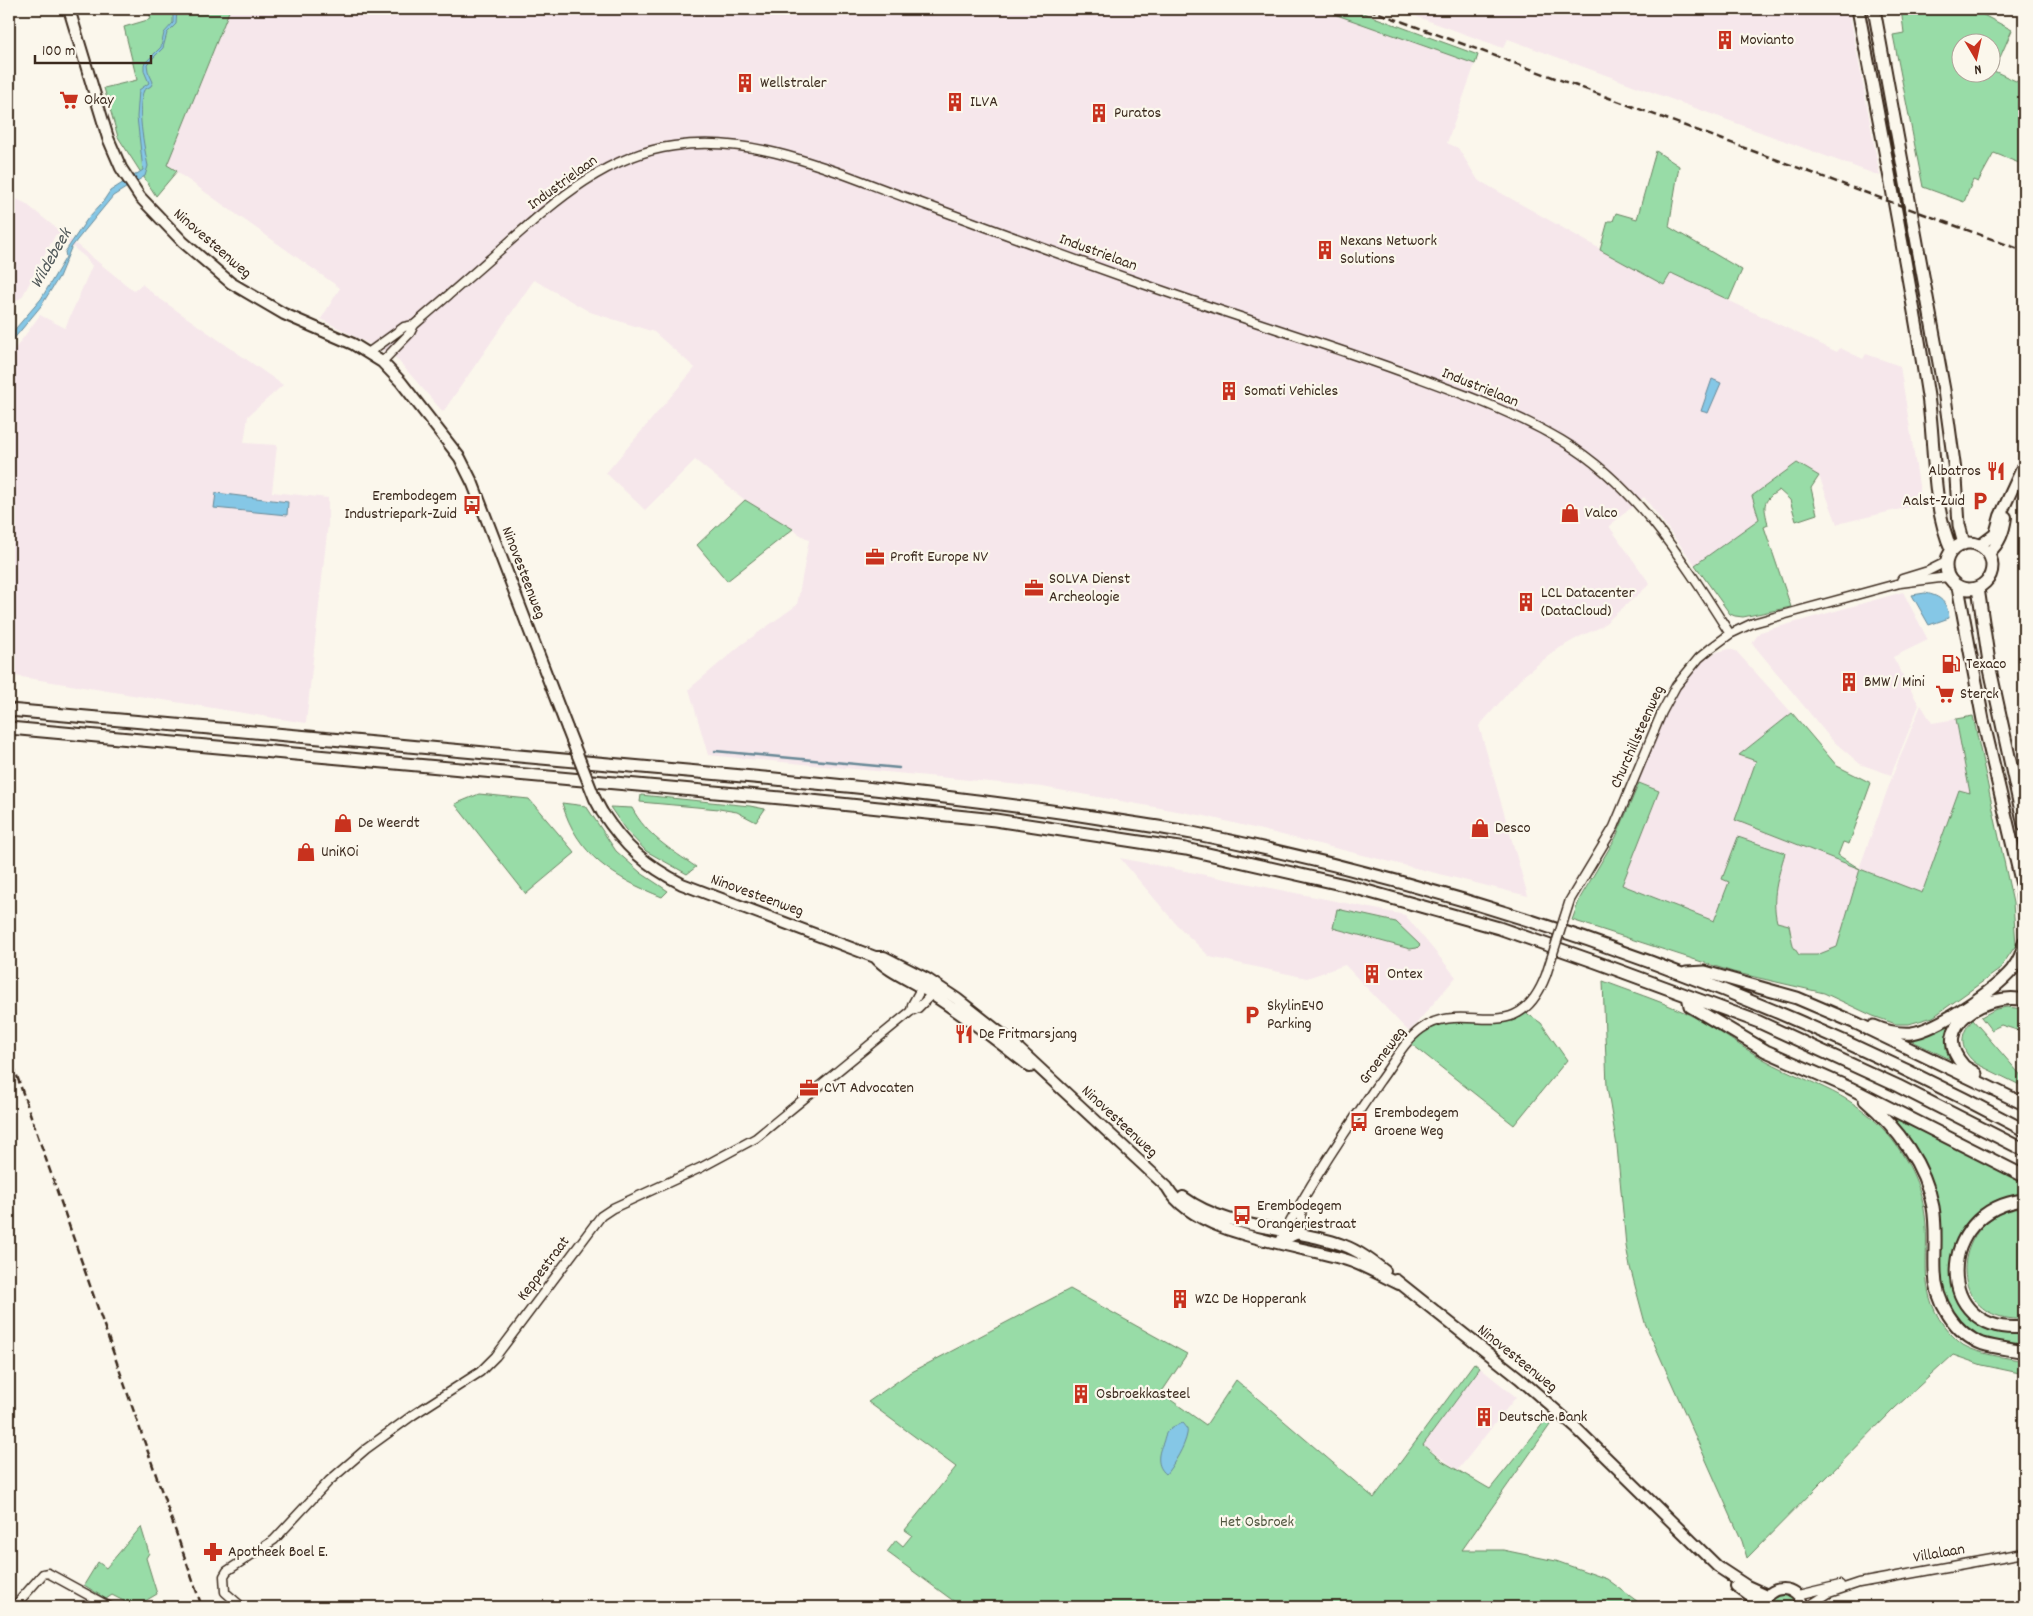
<svg xmlns="http://www.w3.org/2000/svg" width="2033" height="1616" viewBox="0 0 2033 1616" font-family="Dekko,sans-serif">
	<style>
		.built { fill: #f6e7eb }
		.green { fill: #98dca7; stroke: #6a8362; fill-rule: evenodd }
		.water { fill: #85c7e6; stroke: #678896 }
		.lines { fill: none; stroke-linecap: round; stroke-linejoin: round }
		.stream { stroke: #678896; stroke-width: 2.5 }
		.minor-casing { stroke: #3b2a1e; stroke-width: 11 }
		.major-casing { stroke: #3b2a1e; stroke-width: 14 }
		.highway-casing { stroke: #3b2a1e; stroke-width: 15 }
		.minor { stroke: #fbf7ec; stroke-width: 8 }
		.major { stroke: #fbf7ec; stroke-width: 10 }
		.highway { stroke: #fbf7ec; stroke-width: 11 }
		.rail { stroke: #3b2a1e; stroke-width: 2.5; stroke-dasharray: 8 4; stroke-linecap: butt }
		.minor-bridge-casing { stroke: #3b2a1e; stroke-width: 11; stroke-linecap: butt }
		.major-bridge-casing { stroke: #3b2a1e; stroke-width: 14; stroke-linecap: butt }
		.minor-bridge { stroke: #fbf7ec; stroke-width: 8 }
		.major-bridge { stroke: #fbf7ec; stroke-width: 10 }
		.labels { text-anchor: middle; dominant-baseline: central; stroke-width: 4.5; stroke-linejoin: round; paint-order: stroke }
		.poi-label { font-size: 16px; fill: #3b2a1e; stroke: #fbf7ec; text-anchor: start }
		.street-label { font-size: 16px; fill: #3b2a1e; stroke: #fbf7ec }
		.park-label { font-size: 16px; fill: #525640; stroke: #fbf7ec }
		.water-label { font-size: 18px; font-style: italic; fill: #51595a; stroke: #fbf7ec }
	</style>
	<rect width="100%" height="100%" fill="#fbf7ec"/>
	<filter id="ink" filterUnits="userSpaceOnUse"><feTurbulence type="fractalNoise" baseFrequency=".02" numOctaves="2"/><feDisplacementMap in="SourceGraphic" scale="10" xChannelSelector="R" yChannelSelector="G"/><feConvolveMatrix kernelMatrix="1 2 1 2 8 2 1 2 1" color-interpolation-filters="sRGB"/></filter>
	<g filter="url(#ink)">
		<path class="built" d="M230 9H1320L1475 64 1447 143 1458 148 1478 180 1664 285 1671 273 1837 352 1840 348 1863 359 1866 354 1900 366 1922 504 1837 524 1819 476 1797 463 1753 495 1760 519 1695 565 1644 497 1609 526 1650 584 1601 627 1581 636 1556 650 1523 676 1479 726 1528 896 1205 816 1042 787 708 755 689 689 741 645 797 605 809 540 745 500 695 460 645 510 606 473 695 368 654 332 590 312 534 280 443 412 396 358 321 319 340 288 167 165Z
			M1396 9H1849L1880 176 1508 39 1503 48Z
			M16 199 25 203 134 291 142 284 156 296 283 385 248 416 244 443 277 445 272 492 328 498V524L306 723 9 675V357L40 315 65 328 92 266 85 257 56 234 22 297 9 305V205Z
			M1903 592 1928 640 1893 657 1919 705 1891 775 1860 764 1831 739 1752 643 1760 632Z
			M1729 649 1736 651 1792 713 1739 755 1756 761 1736 820 1859 869 1892 777 1921 705 1932 723 1956 719 1970 793 1959 790 1922 893 1860 869 1837 947 1817 955H1799L1793 946 1792 933 1777 922 1773 907 1776 883 1785 853 1738 837 1722 879 1729 882 1714 921 1622 885 1659 791 1633 780 1679 689 1702 661 1717 652Z
			M1120 858 1405 915 1456 977 1410 1031 1407 1030 1345 965 1307 978 1210 957 1176 924Z
			M1480 1368 1516 1397 1458 1470 1423 1445Z"/>
		<path class="green" d="M148 9H230L167 165 177 171 156 196 118 137 104 88 137 80 124 27 151 19Z
			M1320 9H1352L1478 55 1475 64Z
			M1901 9H1972L2012 30 1994 71 2018 82 2024 88V165L1994 153 1978 182 1973 180 1964 202 1923 187 1893 35 1904 33ZM1960 42H1990V72H1960Z
			M1656 151 1679 166 1669 227 1742 270 1729 300 1671 273 1664 285 1600 250 1608 221H1613L1616 213 1637 219Z
			M1797 463 1819 476 1811 488 1817 514 1796 521 1790 500 1779 490C1761 502 1764 505 1768 525L1764 527 1791 607 1743 617 1735 616 1730 614 1695 565 1759 519 1752 496Z
			M745 500 793 529 727 581 697 545Z
			M1792 713 1837 766 1871 783 1849 844 1843 842 1838 855 1860 869 1922 893 1959 790 1970 793 1956 719 1973 716 2013 903 2016 945 1999 970 1933 1017 1909 1024H1896L1873 1016 1824 993 1733 972 1572 920 1580 898 1616 837 1639 783 1659 791 1622 885 1714 921 1729 882 1722 879 1738 837 1785 853C1778 877 1771 897 1777 922L1789 925 1793 946 1799 955H1817L1837 947 1860 869 1735 820 1756 761 1739 755Z
			M479 794 529 799 575 853 526 894 455 804Z
			M641 795 750 806 765 809 756 822 737 812 719 809 640 802Z
			M562 803 586 806 616 851 641 873 668 891 662 897C614 878 577 855 562 803Z
			M610 807 632 808C647 836 670 849 696 867L687 874 646 851 625 829Z
			M1337 909 1396 922 1420 945 1417 948 1410 949 1333 928Z
			M1603 981C1629 991 1658 1000 1684 1012 1710 1024 1733 1042 1758 1056 1802 1082 1849 1090 1884 1130 1904 1152 1919 1180 1924 1209 1932 1253 1915 1286 1944 1326 1949 1332 1956 1340 1963 1345 1980 1355 2005 1357 2024 1361V1374L1982 1365 1953 1355 1895 1408 1747 1558 1742 1541 1645 1323 1630 1267 1626 1246 1617 1146 1607 1087Z
			M2007 1007 2024 1009V1060L2020 1031 2001 1025 1991 1030 1981 1017 1996 1009Z
			M1522 1010 1541 1023 1567 1060 1514 1125 1409 1042 1433 1022 1482 1019Z
			M1956 1019 1954 1061 1908 1039 1934 1032Z
			M1973 1020 2024 1079V1087L1977 1064C1960 1052 1958 1034 1973 1020Z
			M1886 1110 2024 1182V1194C1931 1200 1923 1338 2024 1332V1346C2011 1343 1996 1342 1983 1337 1957 1327 1940 1297 1940 1270 1940 1253 1943 1234 1941 1217 1934 1172 1914 1144 1886 1110Z
			M2024 1208V1319C1940 1323 1951 1212 2024 1208Z
			M1070 1289 1187 1354 1161 1393 1206 1425 1236 1380 1374 1498 1474 1363 1480 1368 1423 1445 1442 1461 1490 1489 1545 1421 1550 1425 1462 1550H1503L1556 1561 1607 1579 1645 1607H958L959 1605 887 1552 896 1540 903 1546 912 1535 905 1530 956 1467 868 1402 908 1374Z
			M141 1527 149 1553 146 1558 157 1594 135 1607 112 1595 106 1599 84 1585 98 1562 106 1568Z
			M1780 1594C1791 1594 1794 1598 1799 1607H1766C1769 1600 1773 1596 1780 1594Z"/>
		<path class="water" d="M173 9H177L176 24 167 33 163 48 147 64 148 71 153 82 151 86 144 90C136 108 144 146 148 166L145 176 113 196 77 240 71 248 59 277 41 306 12 341 9 351V339L16 328 41 299 66 257 65 252 88 218 102 203 110 191 143 170 137 117 139 90 149 83 144 71V64L161 47 164 33 173 23Z
			M1712 379 1721 383 1708 413 1701 411Z
			M216 493 288 502 287 515 214 508Z
			M1925 593C1941 596 1947 602 1949 618L1929 625 1912 595Z
			M1183 1423C1186 1426 1188 1429 1187 1434 1185 1446 1174 1464 1166 1474 1156 1466 1158 1454 1162 1445 1165 1439 1164 1434 1169 1430 1172 1426 1178 1425 1183 1423Z"/>
		<g class="lines">
			<path class="stream" d="M715 751 899 768"/>
			<g class="minor-casing">
				<path id="minor" d="M368 353 404 327 414 325
					M382 362 410 333 414 325C443 300 472 275 500 250 551 205 604 155 674 146 757 134 834 172 910 199 984 226 1058 254 1132 280 1221 312 1311 339 1400 371 1455 391 1510 410 1561 440 1637 485 1684 562 1730 634
					M1900 583 1902 579 1928 571 1946 562
					M1570 900 1614 827 1662 712 1676 686 1699 658 1711 648 1730 634 1753 623 1900 583 1948 577
					M911 1011 912 1005 923 985
					M1279 1243C1308 1186 1343 1135 1379 1082 1392 1065 1404 1041 1421 1029 1465 997 1517 1052 1546 975
					M1279 1243 1300 1233 1302 1203
					M1798 1595 1840 1585
					M14 1607 43 1574 48 1573 110 1607
					M242 1607 225 1592 224 1576 227 1571 274 1540 329 1481 366 1449 413 1415 480 1372 496 1356 601 1216 613 1208 702 1167 756 1138 911 1011 918 1008 936 990
					M1807 1607 1829 1593 1859 1583 2024 1553"/>
			</g>
			<g class="major-casing">
				<path id="major" d="M69 9 108 138 121 168 140 197 183 242 231 283 284 314 353 344 382 362 401 382 460 458 473 484 567 728
					M1979 546 1995 534 2000 516 2024 464
					M1989 553C2000 543 2004 532 2006 517
					M602 812C625 847 645 865 682 884L875 957H884L927 979 957 999 1008 1039 1167 1187C1194 1236 1297 1244 1347 1260 1366 1266 1381 1276 1399 1284
					M875 957C888 972 910 980 927 991 962 1014 997 1040 1030 1067
					M1183 1197C1229 1231 1291 1226 1343 1245 1359 1251 1372 1261 1385 1271
					M1396 1280 1519 1378 1576 1428 1718 1567 1747 1586 1767 1595
					M1736 1586 1762 1605
					M1762 1607C1767 1583 1798 1583 1803 1607"/>
			</g>
			<g class="highway-casing">
				<path id="highway" d="M1858 9C1882 136 1907 262 1927 390 1936 442 1930 503 1952 551
					M1874 9 1944 390 1956 478 1959 525 1964 544
					M1946 566a23 23 0 1 1 46 0a23 23 0 1 1-46 0Z
					M1958 587 1983 720 2024 893
					M1978 588 1990 669 2024 825
					M9 710C224 729 438 749 653 768 802 781 951 795 1099 818 1130 823 1161 827 1192 833 1482 891 1763 990 2024 1130
					M9 728 792 799 995 820 1186 849 1345 885 1499 928 1596 962 1759 1022 1898 1086 2024 1150
					M2022 886 2024 910
					M1686 973 1705 972 1797 998 1858 1024 2024 1104
					M1688 996 1690 1006 1766 1051 1850 1088 2024 1176
					M1874 1026C1885 1031 1899 1034 1912 1033 1938 1029 1995 990 2012 970 2018 962 2023 952 2024 942
					M1976 1074C1972 1070 1966 1069 1963 1065 1928 1026 1988 991 2024 1000
					M1865 1100C1898 1128 1925 1165 1933 1207 1937 1229 1934 1250 1935 1272 1935 1301 1955 1334 1983 1344 1996 1348 2011 1349 2024 1352
					M2024 1200C1934 1210 1933 1337 2024 1327"/>
			</g>
			<use href="#minor" class="minor"/>
			<use href="#major" class="major"/>
			<use href="#highway" class="highway"/>
			<path class="rail" d="M1368 9 2024 251
				M9 1053 202 1607"/>
			<g class="minor-bridge-casing">
				<path id="minor-bridge" d="M1546 975 1570 900"/>
			</g>
			<g class="major-bridge-casing">
				<path id="major-bridge" d="M567 728 595 799 602 812"/>
			</g>
			<use href="#minor-bridge" class="minor-bridge"/>
			<use href="#major-bridge" class="major-bridge"/>
		</g>
	</g>
	<defs>
		<g id="building-bare" transform="scale(1.5)"><path d="M-4-6H4V6H1V3H-1V6H-4ZM-2.5-4.3h1.7v1.8h-1.7ZM.8-4.3h1.7v1.8H.8ZM-2.5-1h1.7V.8h-1.7ZM.8-1h1.7V.8H.8Z" fill="#c8321e" stroke="#fbf7ec" stroke-width="2.5" paint-order="stroke"/></g>
		<g id="supermarket-bare" transform="scale(1.5)"><path d="M-6-5.5h2.5l.6 2H6L4.5 2H-2.5L-4.4-4H-6ZM-1.5 3.2a1.3 1.3 0 1 0 .1 0ZM3 3.2a1.3 1.3 0 1 0 .1 0Z" fill="#c8321e" stroke="#fbf7ec" stroke-width="2.5" paint-order="stroke"/></g>
		<g id="restaurant-bare" transform="scale(1.5)"><path d="M-5-6h1v4h1v-4h1v4h1v-4h1v5L-1.5 .5V6h-2V.5L-5-1ZM5-6V6H3V1.5H1.5Q1.5-4 5-6Z" fill="#c8321e" stroke="#fbf7ec" stroke-width="2.5" paint-order="stroke"/></g>
		<g id="parking-bare" transform="scale(1.5)"><path d="M-3.5-5.5H1a3.5 3.5 0 0 1 0 7H-1V5.5H-3.5ZM-1-3.4V-.6H.8a1.4 1.4 0 0 0 0-2.8Z" fill="#c8321e" stroke="#fbf7ec" stroke-width="2.5" paint-order="stroke"/></g>
		<g id="bus-bare" transform="scale(1.5)"><path d="M-5-6H5V4H4V6H2V4H-2V6H-4V4H-5ZM-3.5-4V0h7V-4ZM-3.5 1.2v1.5H-2V1.2ZM2 1.2v1.5H3.5V1.2Z" fill="#c8321e" stroke="#fbf7ec" stroke-width="2.5" paint-order="stroke"/></g>
		<g id="shop-bare" transform="scale(1.5)"><path d="M-5-2.5h2.3a2.7 3.5 0 0 1 5.4 0H5L5.5 6h-11ZM-1.5-2.5h3a1.5 2.3 0 0 0-3 0Z" fill="#c8321e" stroke="#fbf7ec" stroke-width="2.5" paint-order="stroke"/></g>
		<g id="office-bare" transform="scale(1.5)"><path d="M-6-3h4V-5.5h4V-3h4V5H-6ZM-1-4.5V-3h2v-1.5ZM-6 0V1H6V0Z" fill="#c8321e" stroke="#fbf7ec" stroke-width="2.5" paint-order="stroke"/></g>
		<g id="fuel-bare" transform="scale(1.5)"><path d="M-5.5-6h7V0h2V4h1.3V-2.5L3-4.5l.8-.8L6-3V5H2.5V1h-1V6h-7ZM-4.2-4.7v3.2H.2V-4.7Z" fill="#c8321e" stroke="#fbf7ec" stroke-width="2.5" paint-order="stroke"/></g>
		<g id="pharmacy-bare" transform="scale(1.5)"><path d="M-2-6h4v4h4v4h-4v4h-4v-4h-4v-4h4Z" fill="#c8321e" stroke="#fbf7ec" stroke-width="2.5" paint-order="stroke"/></g>
	</defs>
	<g fill-rule="evenodd">
		<use href="#building-bare" x="1725" y="40"/>
		<use href="#building-bare" x="745" y="83"/>
		<use href="#supermarket-bare" x="69" y="100"/>
		<use href="#building-bare" x="955" y="102"/>
		<use href="#building-bare" x="1099" y="113"/>
		<use href="#building-bare" x="1325" y="250"/>
		<use href="#building-bare" x="1229" y="391"/>
		<use href="#restaurant-bare" x="1996" y="471"/>
		<use href="#parking-bare" x="1980" y="501"/>
		<use href="#bus-bare" x="472" y="505"/>
		<use href="#shop-bare" x="1570" y="513"/>
		<use href="#office-bare" x="875" y="557"/>
		<use href="#office-bare" x="1034" y="588"/>
		<use href="#building-bare" x="1526" y="602"/>
		<use href="#fuel-bare" x="1951" y="664"/>
		<use href="#building-bare" x="1849" y="682"/>
		<use href="#supermarket-bare" x="1945" y="694"/>
		<use href="#shop-bare" x="343" y="823"/>
		<use href="#shop-bare" x="1480" y="828"/>
		<use href="#shop-bare" x="306" y="852"/>
		<use href="#building-bare" x="1372" y="974"/>
		<use href="#parking-bare" x="1252" y="1015"/>
		<use href="#restaurant-bare" x="964" y="1034"/>
		<use href="#office-bare" x="809" y="1088"/>
		<use href="#bus-bare" x="1359" y="1122"/>
		<use href="#bus-bare" x="1242" y="1215"/>
		<use href="#building-bare" x="1180" y="1299"/>
		<use href="#building-bare" x="1081" y="1394"/>
		<use href="#building-bare" x="1484" y="1417"/>
		<use href="#pharmacy-bare" x="213" y="1552"/>
	</g>
	<g class="labels">
		<g class="poi-label">
			<text x="1740" y="40">Movianto</text>
			<text x="760" y="83">Wellstraler</text>
			<text x="84" y="100">Okay</text>
			<text x="970" y="102">ILVA</text>
			<text x="1114" y="113">Puratos</text>
			<text x="1340" y="241">Nexans Network<tspan x="1340" dy="18">Solutions</tspan></text>
			<text x="1244" y="391">Somati Vehicles</text>
			<text x="1981" y="471" text-anchor="end">Albatros</text>
			<text x="457" y="496" text-anchor="end">Erembodegem<tspan x="457" dy="18">Industriepark-Zuid</tspan></text>
			<text x="1965" y="501" text-anchor="end">Aalst-Zuid</text>
			<text x="1585" y="513">Valco</text>
			<text x="890" y="557">Profit Europe NV</text>
			<text x="1049" y="579">SOLVA Dienst<tspan x="1049" dy="18">Archeologie</tspan></text>
			<text x="1541" y="593">LCL Datacenter<tspan x="1541" dy="18">(DataCloud)</tspan></text>
			<text x="1966" y="664">Texaco</text>
			<text x="1864" y="682">BMW / Mini</text>
			<text x="1960" y="694">Sterck</text>
			<text x="358" y="823">De Weerdt</text>
			<text x="1495" y="828">Desco</text>
			<text x="321" y="852">UniKOi</text>
			<text x="1387" y="974">Ontex</text>
			<text x="1267" y="1006">SkylinE40<tspan x="1267" dy="18">Parking</tspan></text>
			<text x="979" y="1034">De Fritmarsjang</text>
			<text x="824" y="1088">CVT Advocaten</text>
			<text x="1374" y="1113">Erembodegem<tspan x="1374" dy="18">Groene Weg</tspan></text>
			<text x="1257" y="1206">Erembodegem<tspan x="1257" dy="18">Orangeriestraat</tspan></text>
			<text x="1195" y="1299">WZC De Hopperank</text>
			<text x="1096" y="1394">Osbroekkasteel</text>
			<text x="1499" y="1417">Deutsche Bank</text>
			<text x="228" y="1552">Apotheek Boel E.</text>
		</g>
		<g class="street-label">
			<text transform="translate(563 183) rotate(-36)">Industrielaan</text>
			<text transform="translate(212 244) rotate(41)">Ninovesteenweg</text>
			<text transform="translate(1098 253) rotate(20)">Industrielaan</text>
			<text transform="translate(1480 388) rotate(22)">Industrielaan</text>
			<text transform="translate(523 573) rotate(69)">Ninovesteenweg</text>
			<text transform="translate(1638 737) rotate(-66)">Churchillsteenweg</text>
			<text transform="translate(757 896) rotate(20)">Ninovesteenweg</text>
			<text transform="translate(1383 1056) rotate(-53)">Groeneweg</text>
			<text transform="translate(1119 1122) rotate(43)">Ninovesteenweg</text>
			<text transform="translate(544 1269) rotate(-53)">Keppestraat</text>
			<text transform="translate(1517 1359) rotate(39)">Ninovesteenweg</text>
			<text transform="translate(1939 1554) rotate(-10)">Villalaan</text>
		</g>
		<g class="park-label">
			<text x="1257" y="1522">Het Osbroek</text>
		</g>
		<g class="water-label">
			<text transform="translate(52 259) rotate(-60)">Wildebeek</text>
		</g>
	</g>
	<rect width="2033" height="1616" fill="none" stroke="#fbf7ec" stroke-width="30"/>
	<rect x="15" y="15" width="2003" height="1586" fill="none" stroke="#3b2a1e" stroke-width="2" filter="url(#ink)"/>
	<g transform="translate(1976 58) rotate(171)"><circle r="24" fill="#fbf7ec" stroke="#aea59a"/>
	<path d="M0-4L9 19L0 12L-9 19Z" fill="#c8321e"/>
	<text y="-8" font-size="14" font-weight="bold" text-anchor="middle" fill="#3b2a1e">N</text>
	</g>
	<path d="M35 55v8h116v-8" fill="none" stroke="#3b2a1e" stroke-width="2.5"/>
	<text x="42" y="55" font-size="15" fill="#3b2a1e" stroke="#fbf7ec" stroke-width="4" paint-order="stroke">100 m</text>
</svg>
